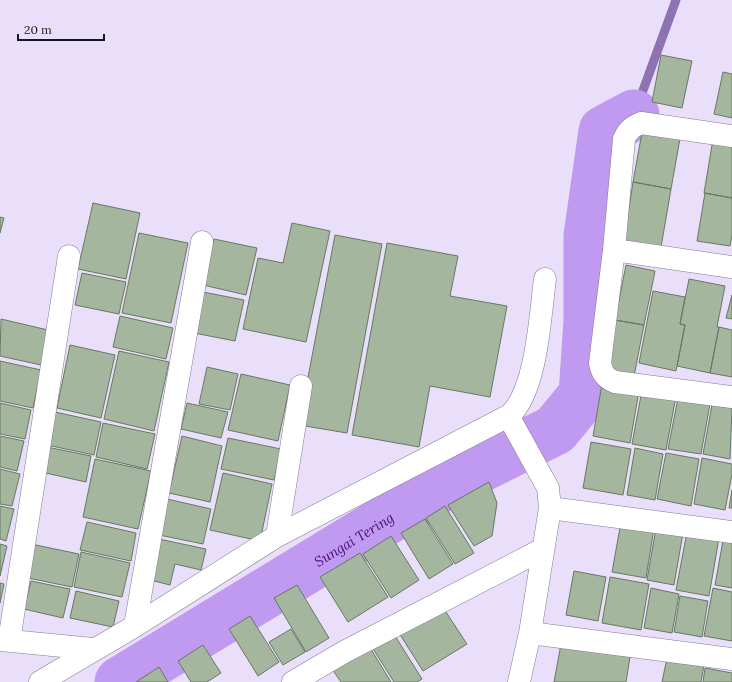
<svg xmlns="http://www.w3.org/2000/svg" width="732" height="682" viewBox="0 0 732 682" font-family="Lora,serif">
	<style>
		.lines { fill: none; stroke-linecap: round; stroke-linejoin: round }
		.stream { stroke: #8e72b2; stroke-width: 9 }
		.river { stroke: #c099f1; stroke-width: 51 }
		.building { fill: #a5b69e; stroke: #687863 }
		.minor-casing { stroke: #837a91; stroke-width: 23 }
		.minor { stroke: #fff; stroke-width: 22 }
		.labels { text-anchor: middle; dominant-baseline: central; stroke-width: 3; stroke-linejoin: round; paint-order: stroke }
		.water-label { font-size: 14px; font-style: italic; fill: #4a0f77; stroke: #eadffa }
	</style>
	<rect width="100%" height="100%" fill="#eadffa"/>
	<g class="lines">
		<path class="stream" d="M634 115 676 0"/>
		<path class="river" id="s1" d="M120 682 442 486 555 430 584 395 589 321V236L604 131 634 115"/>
	</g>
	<path class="building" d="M661 55 692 61 682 108 652 102Z
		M723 72 732 74V118L714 114Z
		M643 127 681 133 671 189 633 182Z
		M713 139 732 142V198L704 193Z
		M633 182 671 189 660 253 623 247Z
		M705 193 732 198V235L730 246 697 241Z
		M93 203 140 213 126 279 78 269Z
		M0 217 4 218 0 233Z
		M292 223 330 231 306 342 243 329 258 258 283 263Z
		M139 233 188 243 171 323 122 313Z
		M335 235 382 244 347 433 299 425Z
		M214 239 257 248 246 295 203 285Z
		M387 243 458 256 450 296 507 306 490 397 430 386 419 447 352 435Z
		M626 265 655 271 644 325 615 320Z
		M82 273 126 282 119 314 75 305Z
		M689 279 725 286 717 327H719L710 373 677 366 685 325 680 324Z
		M653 291 685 297 680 324 685 325 676 371 639 363Z
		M203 292 244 300 235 341 194 333Z
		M732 295V319L726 318Z
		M120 316 173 328 166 359 113 347Z
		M1 319 48 330 41 365 0 356Z
		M615 320 644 325 634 376 605 370Z
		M719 327 732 330V377L710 373Z
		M70 345 115 355 101 418 57 408Z
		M119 351 169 362 154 431 104 419Z
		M0 361 41 370 33 408 0 401Z
		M207 367 238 374 230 410 199 404Z
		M241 374 290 385 278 441 228 430Z
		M602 384 639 391 630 443 593 436Z
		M642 390 676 396 666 450 632 444Z
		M678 398 710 404 701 454 668 449Z
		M0 403 31 410 25 439 0 434Z
		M187 403 228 412 221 438 181 429Z
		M712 405 732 408 730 459 703 454Z
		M55 412 101 422 94 455 47 445Z
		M103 423 155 434 147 469 96 457Z
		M0 436 24 441 17 471 0 467Z
		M182 436 222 446 210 502 169 493Z
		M228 438 281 449 274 480 221 469Z
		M591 442 631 449 623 495 583 488Z
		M47 447 91 456 86 482 41 472Z
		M635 448 663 454 655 500 627 495Z
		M666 453 699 459 691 506 657 499Z
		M702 458 732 464V474L725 510 694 504Z
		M95 459 151 471 138 529 83 517Z
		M0 469 20 474 12 506 0 504Z
		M223 473 272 484 260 541 210 530Z
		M489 482 497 503 492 536 474 546 448 505Z
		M732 490V508H729Z
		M167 499 211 509 203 544 159 535Z
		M0 506 14 509 6 541 0 539Z
		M445 506 474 553 455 564 426 518Z
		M425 519 453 564 429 579 401 533Z
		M87 522 136 533 131 561 80 550Z
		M621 522 654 528 646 578 612 572Z
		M656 528 683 533 674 585 647 580Z
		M687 532 719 538 709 596 676 590Z
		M724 535 732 537V588L715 585Z
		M391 536 419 580 391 598 363 554Z
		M159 539 206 549 201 570 175 564 170 585 150 580Z
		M0 544 7 546 0 576Z
		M31 544 79 554 72 587 23 577Z
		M81 552 130 563 122 597 74 587Z
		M360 553 388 597 348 622 320 577Z
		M574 571 606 577 598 621 566 615Z
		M610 577 649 584 641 630 602 623Z
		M31 581 70 589 63 618 24 609Z
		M0 583 4 584 0 603Z
		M297 585 329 638 306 652 274 598Z
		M651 588 679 594 672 633 644 628Z
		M713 588 732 592V641L704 636Z
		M76 591 119 601 113 627 70 618Z
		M680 596 708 601 702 637 674 632Z
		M442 606 467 644 423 671 399 633Z
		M250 616 279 662 258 676 229 629Z
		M291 629 305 652 283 665 269 642Z
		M392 631 422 679 417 682H394L370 644Z
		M561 644 630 657 626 682H554Z
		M203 645 221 673 207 682H191L178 661Z
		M369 646 391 682H341L332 669Z
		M667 658 704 665 701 682H662Z
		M159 667 168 682H136Z
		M705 668 732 673V682H703Z"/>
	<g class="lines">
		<g class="minor-casing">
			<path id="minor" d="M732 136 641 123C632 127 628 130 624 139L614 250 600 363C602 373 605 378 615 382L732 397
				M614 250 732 267
				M510 415 511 421 548 488 550 508 530 633 519 682
				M550 508 732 532
				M277 536 301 386
				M135 626 202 242
				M530 633 732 659
				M0 640 93 649
				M9 641 69 256
				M40 682 135 626 277 536 510 415C537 389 540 316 545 279
				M293 682 344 652 543 549"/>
		</g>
		<use href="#minor" class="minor"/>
	</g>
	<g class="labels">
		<g class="water-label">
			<text stroke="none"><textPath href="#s1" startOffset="274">Sungai Tering</textPath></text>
		</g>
	</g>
	<path d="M18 34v6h86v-6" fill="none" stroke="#1a161f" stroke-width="2"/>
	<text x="24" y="34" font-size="12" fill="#1a161f" stroke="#eadffa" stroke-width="3" paint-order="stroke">20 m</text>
</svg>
